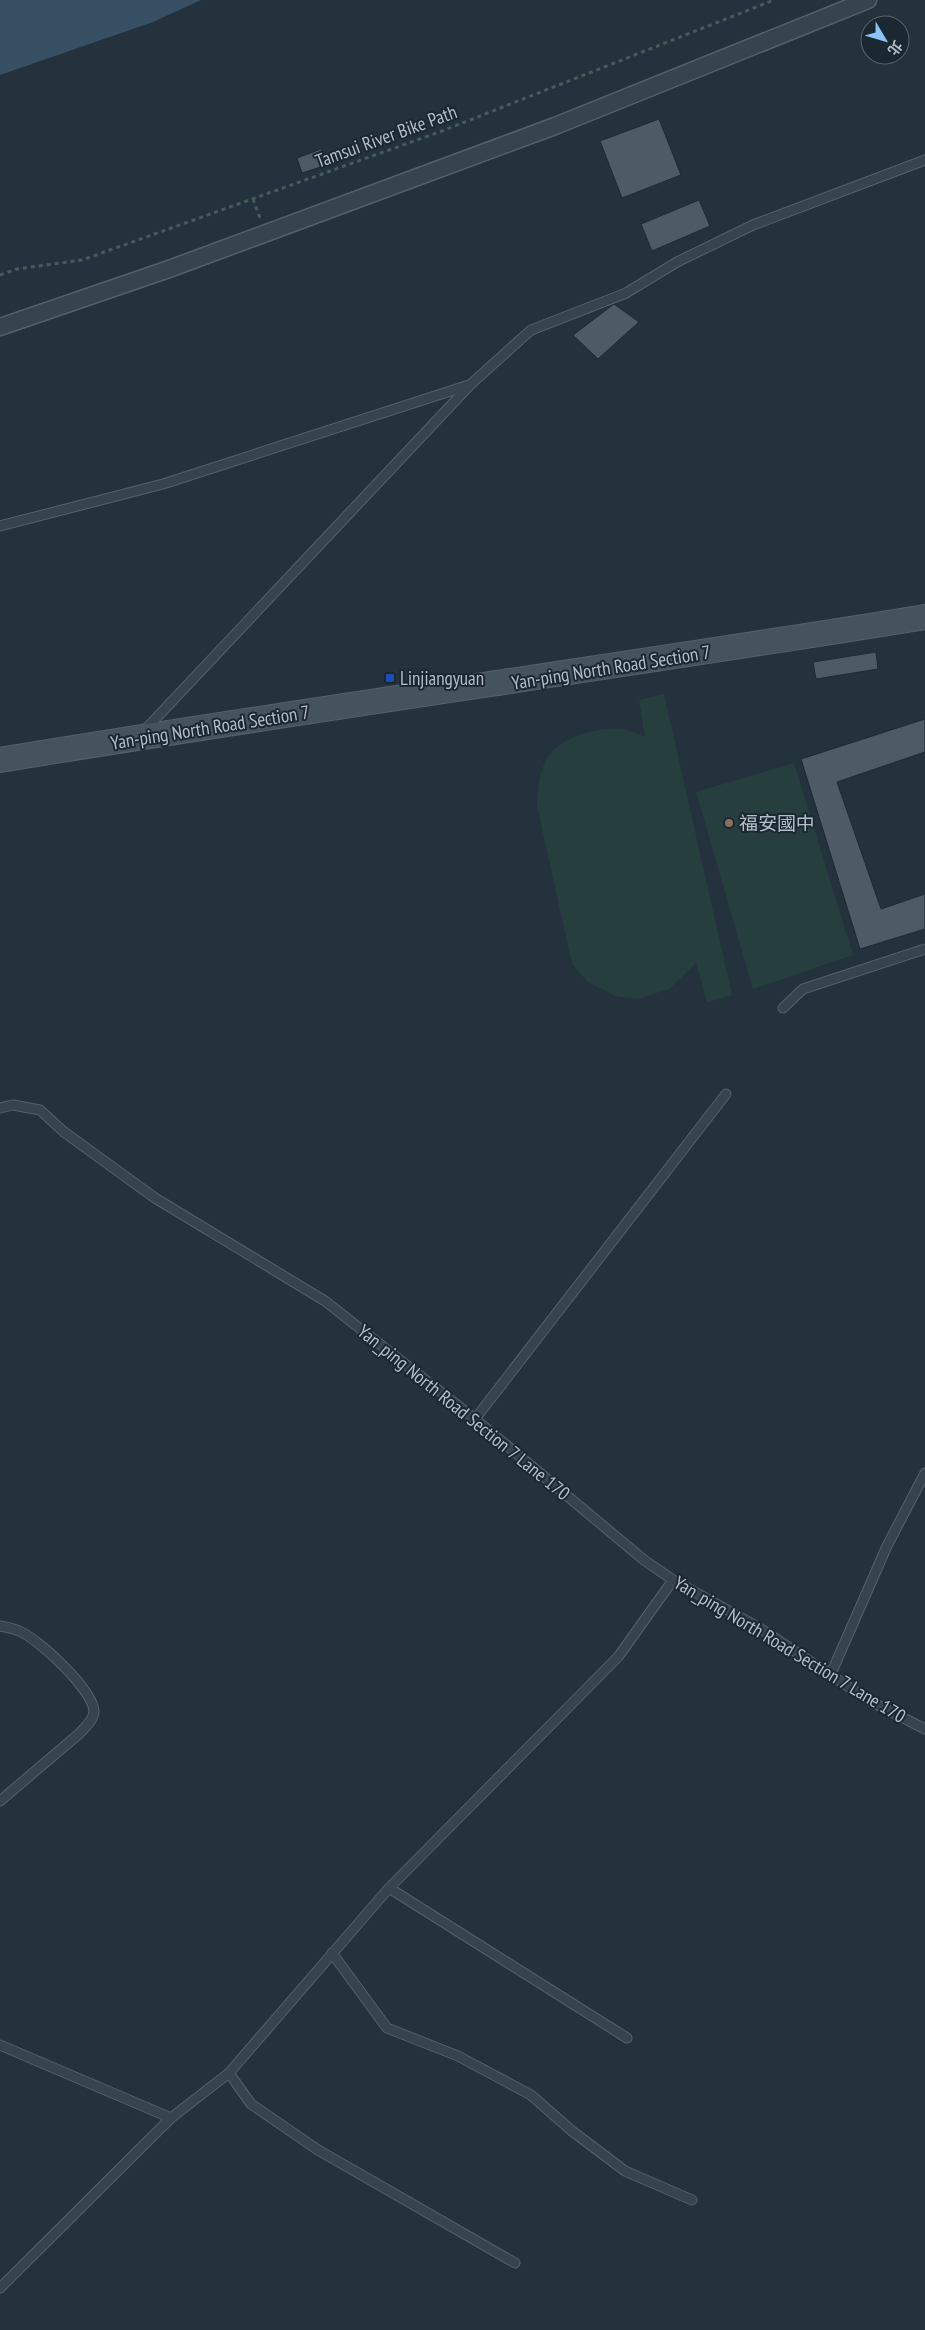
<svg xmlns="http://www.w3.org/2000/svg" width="925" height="2330" viewBox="0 0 925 2330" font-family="'PT Sans Narrow','Noto Sans TC',sans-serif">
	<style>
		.green { fill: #263f3e }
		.water { fill: #375063 }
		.building { fill: #4d5b67; stroke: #1e2a33 }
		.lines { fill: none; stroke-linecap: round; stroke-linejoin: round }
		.lane-casing { stroke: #55616a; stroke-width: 11 }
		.street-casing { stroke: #55616a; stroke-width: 19 }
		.secondary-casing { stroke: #55616a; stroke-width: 26 }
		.path { stroke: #455c5b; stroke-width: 3; stroke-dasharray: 4 4; stroke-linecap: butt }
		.lane { stroke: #37434d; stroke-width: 9 }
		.street { stroke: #37434d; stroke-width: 16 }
		.secondary { stroke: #45535f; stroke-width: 24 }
		.transit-dot { fill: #1a4fb4; stroke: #1c2831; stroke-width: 2 }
		.education-dot { fill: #8d6e63; stroke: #1c2831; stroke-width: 2 }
		.labels { text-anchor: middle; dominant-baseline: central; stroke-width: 4; stroke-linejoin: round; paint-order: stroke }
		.street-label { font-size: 19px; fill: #b3bec8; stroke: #1c2831 }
		.poi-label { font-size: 19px; fill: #b3bec8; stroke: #1c2831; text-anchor: start }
	</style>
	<rect width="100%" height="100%" fill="#23323c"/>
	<path class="green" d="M664 694 732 995 707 1002 696 963 669 989 638 999 615 996 588 982 572 964 537 806C538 790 539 773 547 758 559 737 601 726 623 729 630 730 638 734 645 737L639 700Z
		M794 763 853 955 753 989 696 792Z"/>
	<path class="water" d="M0 0H201L153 22 0 75Z"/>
	<path class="building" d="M659 119 681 175 622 198 600 141Z
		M321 149 327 165 302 173 297 158Z
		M699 200 710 226 652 251 641 224Z
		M614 304 639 322 598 359 573 335Z
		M876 652 878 669 816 679 813 662Z
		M925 719V752L837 782 881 909 925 894V929L860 949 801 759Z"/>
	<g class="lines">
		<g class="lane-casing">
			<path id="lane" d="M0 526 163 484 469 385
				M144 731 471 384 531 330 626 293 677 262 753 225 925 160
				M783 1008 803 989 925 949
				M0 1108 13 1105 40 1110 64 1132 155 1198 325 1301 475 1419 644 1560 673 1580 758 1627 870 1701 925 1729
				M475 1419 726 1094
				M0 1626C6 1627 13 1628 19 1631 39 1639 93 1690 94 1711 94 1720 85 1727 80 1733L0 1801
				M830 1676 887 1546 925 1473
				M389 1888 627 2038
				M332 1953 387 2028 458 2056 531 2095 572 2131 625 2171 692 2200
				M0 2045 171 2118
				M229 2073 251 2104 318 2150 515 2263
				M0 2288 171 2118 229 2073 389 1888 618 1657 673 1580"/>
		</g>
		<g class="street-casing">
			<path id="street" d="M0 327 169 269 555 126 868 0"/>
		</g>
		<g class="secondary-casing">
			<path id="secondary" d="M0 760C308 709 617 667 925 617"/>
		</g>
		<path class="path" d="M253 199 260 218
			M0 275 17 269 82 260 442 131 774 0"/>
		<use href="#lane" class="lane"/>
		<use href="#street" class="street"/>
		<use href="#secondary" class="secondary"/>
	</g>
	<rect class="transit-dot" x="385" y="673" width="10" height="10" rx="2.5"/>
	<circle class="education-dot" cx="729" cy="823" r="5"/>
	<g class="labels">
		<g class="street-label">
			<text transform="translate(386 136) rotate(-20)">Tamsui River Bike Path</text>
			<text transform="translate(611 667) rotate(-9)">Yan-ping North Road Section 7</text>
			<text transform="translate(210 727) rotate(-9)">Yan-ping North Road Section 7</text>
			<text transform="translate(464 1412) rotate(39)">Yan_ping North Road Section 7 Lane 170</text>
			<text transform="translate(790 1649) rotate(31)">Yan_ping North Road Section 7 Lane 170</text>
		</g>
		<g class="poi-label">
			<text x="400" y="678">Linjiangyuan</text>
			<text x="739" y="823">福安國中</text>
		</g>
	</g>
	<g transform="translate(885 40) rotate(128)"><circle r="24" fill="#1c2831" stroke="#58646d"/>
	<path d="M0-4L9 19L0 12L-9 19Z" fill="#89c3f7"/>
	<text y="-8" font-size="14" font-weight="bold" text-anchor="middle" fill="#b3bec8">北</text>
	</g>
</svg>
